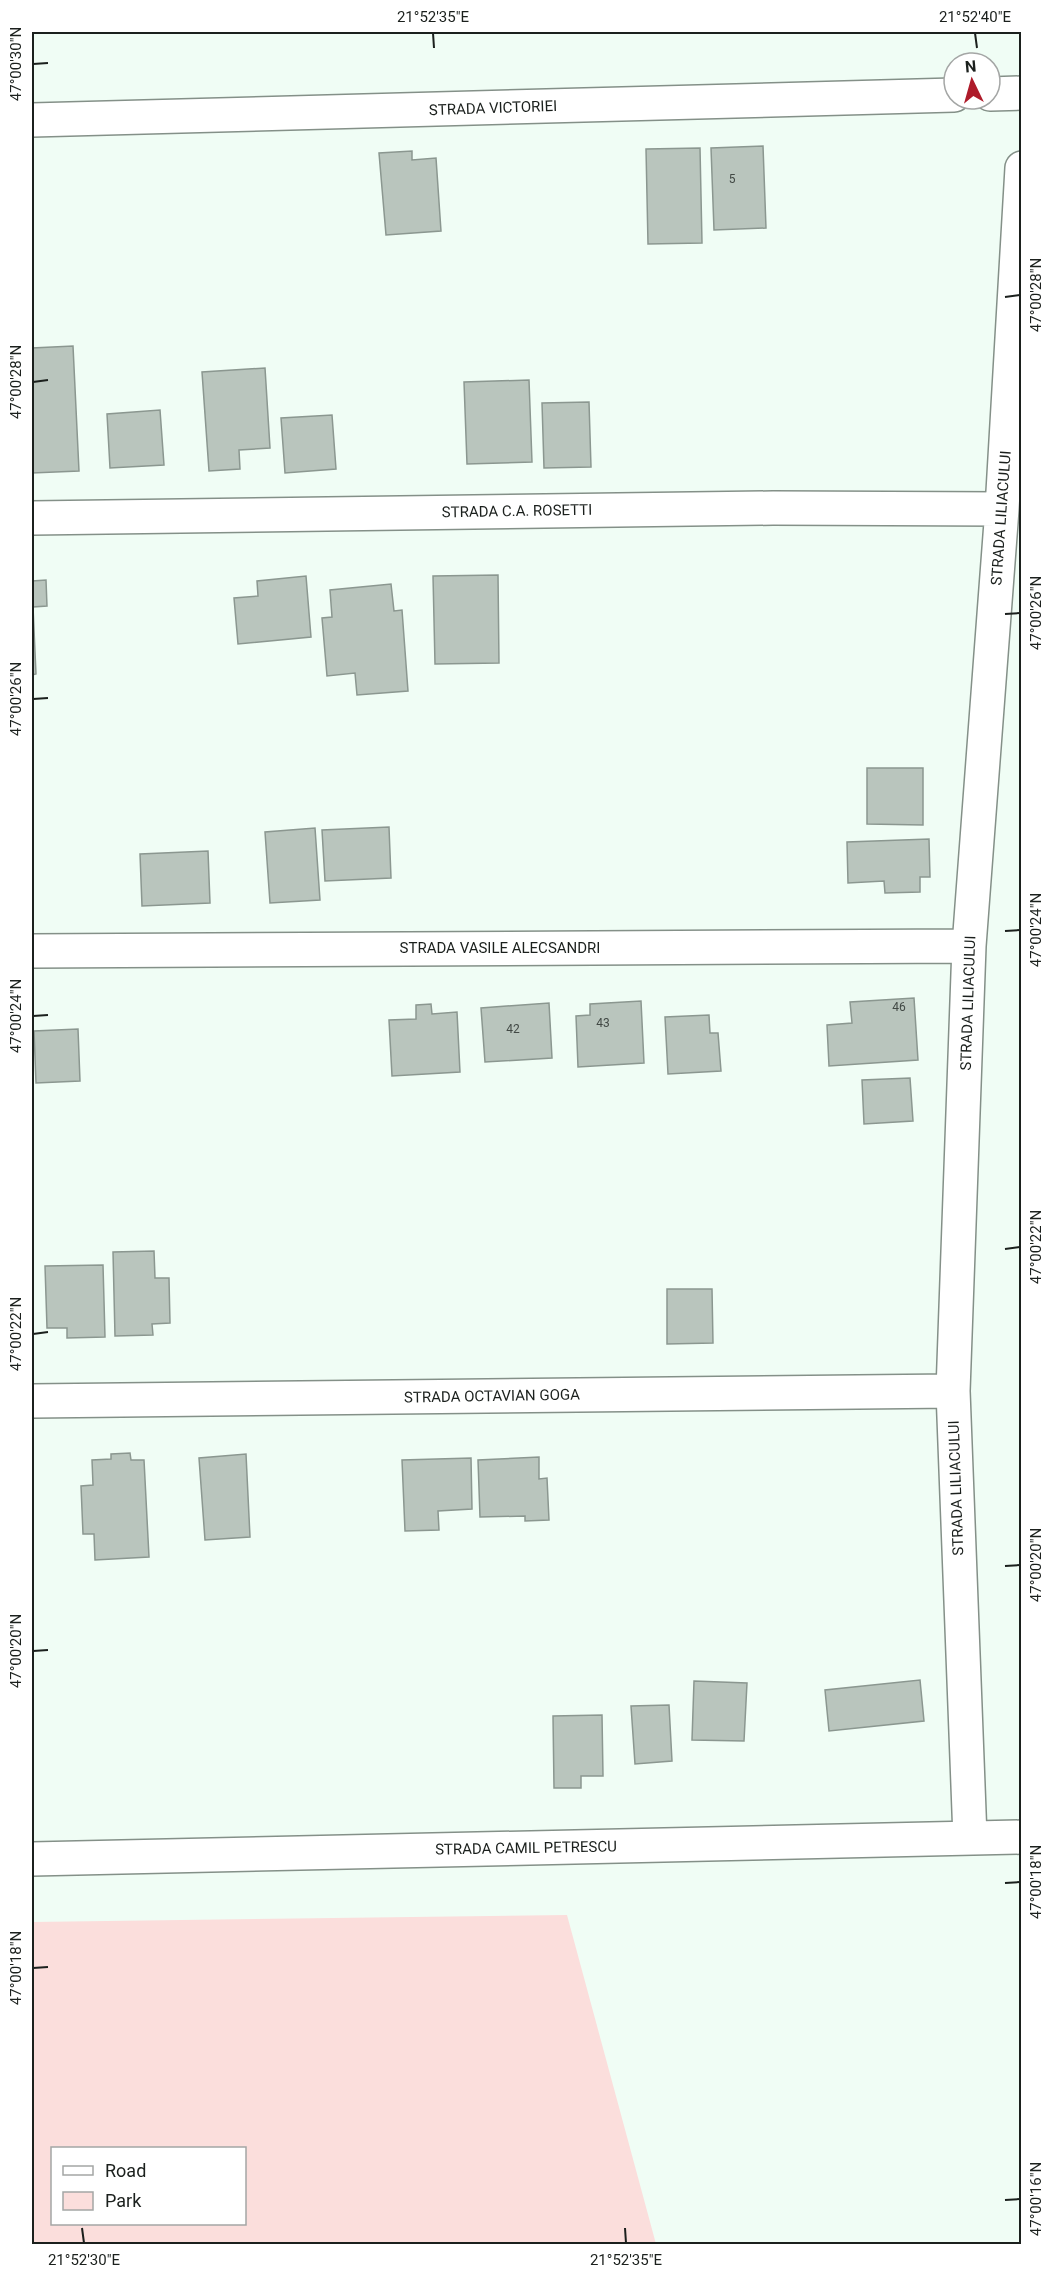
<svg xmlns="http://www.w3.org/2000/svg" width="1053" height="2276" viewBox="0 0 1053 2276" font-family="Roboto,sans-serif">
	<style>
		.green { fill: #fbdedc; fill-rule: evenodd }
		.building { fill: #b9c5bd; stroke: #8b9790; stroke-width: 1.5 }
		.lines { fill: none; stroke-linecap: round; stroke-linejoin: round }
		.minor-casing { stroke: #849088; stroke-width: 36 }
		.minor { stroke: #fff; stroke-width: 33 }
		.ticks { fill: none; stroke: #1b201d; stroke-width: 2 }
		.labels { text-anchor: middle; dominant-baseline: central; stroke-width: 6; stroke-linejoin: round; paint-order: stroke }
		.number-label { font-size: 12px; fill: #424945 }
		.street-label { font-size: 15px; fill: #1b201d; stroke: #fff }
		.neatline { fill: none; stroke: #1b201d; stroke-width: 2 }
		.ticks-label { font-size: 15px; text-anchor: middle; fill: #1b201d }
	</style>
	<rect width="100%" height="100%" fill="#f0fdf5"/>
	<path class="green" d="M567 1915 656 2244H32V1922ZM52 2148H244V2224H52Z"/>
	<path class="building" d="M763 146 766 228 714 230 711 148Z
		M700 148 702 243 648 244 646 149Z
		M412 151V160L436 158 441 231 386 235 379 153Z
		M73 346 79 471 32 473V348Z
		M265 368 270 448 239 450 240 469 209 471 202 372Z
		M529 380 532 462 467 464 464 382Z
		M589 402 591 467 544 468 542 403Z
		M160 410 164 465 110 468 107 414Z
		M332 415 336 469 285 473 281 418Z
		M498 575 499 663 435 664 433 576Z
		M306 576 311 637 238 644 234 598 258 596 257 581Z
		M46 580 47 606 33 607 36 674 32 675V581Z
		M391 584 394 611 402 610 408 691 357 695 355 673 327 676 322 618 332 617 330 590Z
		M867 768H923V825L867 824Z
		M389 827 391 878 325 881 322 830Z
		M315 828 320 900 270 903 265 832Z
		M929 839 930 877H920V892L885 893 884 881 848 883 847 842Z
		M208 851 210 903 142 906 140 854Z
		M914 998 918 1060 829 1066 827 1025 852 1023 850 1002Z
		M641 1001 644 1063 578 1067 576 1016 590 1015V1004Z
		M549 1003 552 1058 485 1062 481 1008Z
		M431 1004 432 1014 457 1012 460 1072 392 1076 389 1020 416 1019V1005Z
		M709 1015 710 1033H718L721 1071 668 1074 665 1017Z
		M78 1029 80 1081 36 1083 34 1031Z
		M910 1078 913 1121 864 1124 862 1080Z
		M154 1251 155 1278H169L170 1323 152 1324 153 1335 115 1336 113 1252Z
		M103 1265 105 1337 67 1338V1328H47L45 1266Z
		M667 1289H712L713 1343 667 1344Z
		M130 1453 131 1460H144L149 1557 95 1560 94 1534H83L81 1486 93 1485 92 1460 111 1459V1454Z
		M246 1454 250 1537 205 1540 199 1458Z
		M539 1457V1479L547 1478 549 1520 525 1521V1516L480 1517 478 1460Z
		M471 1458 472 1509 438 1511 439 1530 405 1531 402 1460Z
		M920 1680 924 1721 829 1731 825 1690Z
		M694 1681 747 1683 744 1741 692 1740Z
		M669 1705 672 1761 635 1764 631 1706Z
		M602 1715 603 1776H581V1788H554L553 1716Z"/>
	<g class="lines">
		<g class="minor-casing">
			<path id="minor" d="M990 94 1022 93
				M32 120 954 95
				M32 518 773 508 1002 509
				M32 951 969 946
				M32 1401 953 1391
				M970 1838 953 1391 969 946 1002 509 1022 168
				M32 1859 1022 1837"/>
		</g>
		<use href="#minor" class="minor"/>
	</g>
	<path class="ticks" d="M433 33 434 48M975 33 977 48M33 64 48 63M1005 297 1020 295M33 382 48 380M1005 614 1020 613M33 699 48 698M1005 931 1020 930M33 1016 48 1015M1005 1249 1020 1247M33 1334 48 1332M1005 1566 1020 1565M33 1651 48 1650M1005 1883 1020 1882M33 1968 48 1967M1005 2200 1020 2199M82 2228 84 2243M625 2228 626 2243"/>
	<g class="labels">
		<g class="number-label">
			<text x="732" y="179">5</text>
			<text x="899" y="1007">46</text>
			<text x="603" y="1023">43</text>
			<text x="513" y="1029">42</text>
		</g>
		<g class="street-label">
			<text transform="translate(493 108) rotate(-2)">STRADA VICTORIEI</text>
			<text transform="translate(517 511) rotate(-1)">STRADA C.A. ROSETTI</text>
			<text transform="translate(1001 518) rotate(-86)">STRADA LILIACULUI</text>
			<text x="500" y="948">STRADA VASILE ALECSANDRI</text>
			<text transform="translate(968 1003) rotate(-88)">STRADA LILIACULUI</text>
			<text transform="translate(492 1396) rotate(-1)">STRADA OCTAVIAN GOGA</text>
			<text transform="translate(956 1488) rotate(-92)">STRADA LILIACULUI</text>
			<text transform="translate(526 1848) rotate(-1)">STRADA CAMIL PETRESCU</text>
		</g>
	</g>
	<rect width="1053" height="2276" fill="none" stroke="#ffffff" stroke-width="66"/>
	<rect x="51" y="2147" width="195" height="78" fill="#ffffff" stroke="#a4a6a5" stroke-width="1.5"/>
	<rect x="63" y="2166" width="30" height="9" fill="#ffffff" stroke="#a4a6a5" stroke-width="1.5"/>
	<text x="105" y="2177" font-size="18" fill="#1b201d">Road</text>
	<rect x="63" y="2192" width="30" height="18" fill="#fbdedc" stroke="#a4a6a5" stroke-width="1.5"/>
	<text x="105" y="2207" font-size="18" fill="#1b201d">Park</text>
	<g transform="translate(972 81) rotate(355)"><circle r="28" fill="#ffffff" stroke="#a4a6a5" stroke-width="1.5"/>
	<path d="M0-4.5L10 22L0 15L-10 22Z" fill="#ae1b2a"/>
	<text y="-9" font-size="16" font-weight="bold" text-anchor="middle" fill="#1b201d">N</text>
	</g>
	<rect x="33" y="33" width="987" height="2210" class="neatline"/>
	<g class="ticks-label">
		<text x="433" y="22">21°52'35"E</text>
		<text x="975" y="22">21°52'40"E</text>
		<text transform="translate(16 64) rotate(-90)" y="5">47°00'30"N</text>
		<text transform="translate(1036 295) rotate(-90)" y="5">47°00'28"N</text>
		<text transform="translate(16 382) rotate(-90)" y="5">47°00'28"N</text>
		<text transform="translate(1036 613) rotate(-90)" y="5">47°00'26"N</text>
		<text transform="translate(16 699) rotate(-90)" y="5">47°00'26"N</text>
		<text transform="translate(1036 930) rotate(-90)" y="5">47°00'24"N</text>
		<text transform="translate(16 1016) rotate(-90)" y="5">47°00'24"N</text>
		<text transform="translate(1036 1247) rotate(-90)" y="5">47°00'22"N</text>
		<text transform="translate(16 1334) rotate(-90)" y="5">47°00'22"N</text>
		<text transform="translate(1036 1565) rotate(-90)" y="5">47°00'20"N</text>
		<text transform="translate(16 1651) rotate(-90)" y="5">47°00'20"N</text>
		<text transform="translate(1036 1882) rotate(-90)" y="5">47°00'18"N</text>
		<text transform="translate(16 1968) rotate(-90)" y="5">47°00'18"N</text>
		<text transform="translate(1036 2199) rotate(-90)" y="5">47°00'16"N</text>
		<text x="84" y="2265">21°52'30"E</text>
		<text x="626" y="2265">21°52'35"E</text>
	</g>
</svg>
